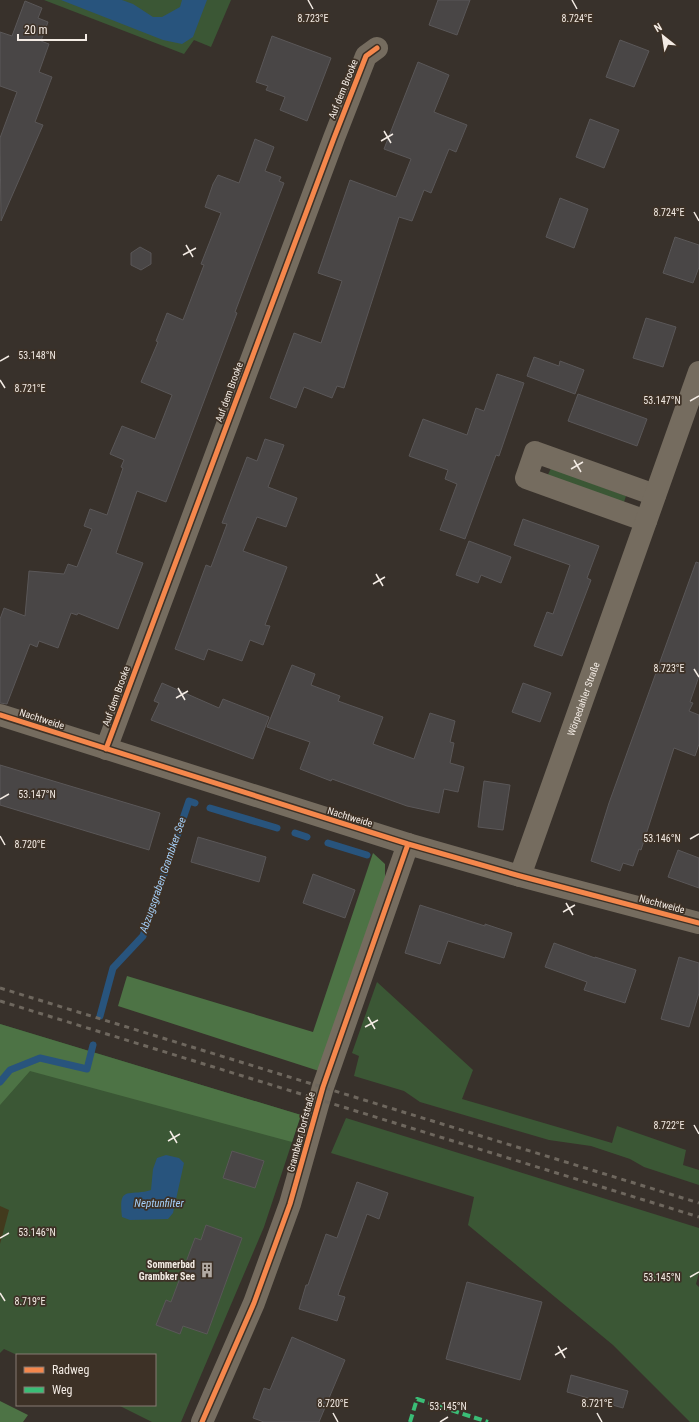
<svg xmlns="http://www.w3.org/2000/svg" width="699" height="1422" viewBox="0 0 699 1422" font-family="'Roboto Condensed',sans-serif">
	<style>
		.green { fill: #3b5735 }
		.forest { fill: #4d7345 }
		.sand { fill: #423a1d }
		.water { fill: #28547d }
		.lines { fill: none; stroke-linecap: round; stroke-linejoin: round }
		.stream { stroke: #28547d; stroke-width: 7 }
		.building { fill: #494646; stroke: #5a5758 }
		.minor { stroke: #756c5f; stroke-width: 22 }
		.rail { stroke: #6e675e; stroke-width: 3; stroke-dasharray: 5 5; stroke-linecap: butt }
		.quiet { stroke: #3abd76; stroke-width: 4; stroke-dasharray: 8 4; stroke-linecap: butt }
		.cycleway-casing { stroke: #3d3126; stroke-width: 8 }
		.cycleway { stroke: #f5874c; stroke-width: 5 }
		.ticks { fill: none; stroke: #f3ebe4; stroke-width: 1.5 }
		.labels { text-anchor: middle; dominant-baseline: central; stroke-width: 3.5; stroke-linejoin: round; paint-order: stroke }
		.street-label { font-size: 10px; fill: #f3ebe4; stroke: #3d3126 }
		.poi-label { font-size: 10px; font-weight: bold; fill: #f3ebe4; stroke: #3d3126; text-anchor: end }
		.water-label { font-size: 11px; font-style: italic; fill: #a3cdf6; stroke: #3d3126 }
		.ticks-label { font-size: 10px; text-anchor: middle; fill: #f3ebe4; stroke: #3d3126; stroke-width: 3.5; stroke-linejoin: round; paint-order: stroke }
	</style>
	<rect width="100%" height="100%" fill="#38312b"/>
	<path class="green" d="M44 0H231L211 47 194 40 184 54Z
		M551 468 626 496 623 505 547 477Z
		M377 982 473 1070 462 1099 612 1143 617 1126 686 1150 683 1165 699 1170V1185L644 1167 630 1159 591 1146 549 1140 420 1102 404 1091 354 1076 359 1056 352 1053Z
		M0 1024 301 1115 264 1227 181 1422H152L118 1405H155V1355H17L4 1349 0 1353Z
		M346 1118 699 1228V1273L696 1284 699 1287V1422H690L613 1345 468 1225 474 1197 331 1153Z"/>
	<path class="forest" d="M373 853 385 864V885L319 1071 118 1006 127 976 313 1032Z
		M0 1024 301 1115 292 1142 30 1071 0 1105Z
		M0 1401 28 1415 23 1422H0Z"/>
	<path class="sand" d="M0 1206 9 1210 0 1244Z"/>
	<path class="water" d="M61 0H122L133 4 153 17H162L180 7 182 0H207L193 37 182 44 163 40Z
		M166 1155 179 1158 184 1163 173 1213 168 1219 130 1220 122 1217C118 1184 129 1197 151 1190L153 1169 157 1158Z"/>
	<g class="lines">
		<path class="stream" d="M210 808 277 828
			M295 833 307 837
			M328 843 367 855
			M100 1016 113 968 143 936 189 801 195 803
			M0 1082 10 1070 40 1058 87 1069 93 1045"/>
	</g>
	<path class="building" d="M438 0H470L457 35 429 25Z
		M25 1 42 8 38 18 48 22 41 41 49 44 39 72 52 77 35 122 43 125 1 221 0 138 17 92 0 86V32L12 36Z
		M272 36 331 58 307 121 280 110 285 97 266 90 268 86 256 82Z
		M620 40 649 51 634 87 606 77Z
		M418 62 449 75 434 112 467 125 456 152 449 149 431 193 424 190 412 221 399 217 344 388 337 386 332 398 304 387 296 408 270 398 294 333 321 343 342 281 318 273 350 180 396 197 411 159 384 149Z
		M590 119 619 130 604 168 576 157Z
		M255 139 274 147 265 171 281 177 279 181 284 183 250 272 235 312 237 313 166 502 137 491 116 553 143 563 118 629 78 613 77 615 71 613 58 648 39 641 37 647 30 644 7 704 0 703V619L4 608 25 616 29 571 64 574 68 564 77 567 92 529 84 526 90 509 107 515 123 468 121 467 124 460 110 454 122 426 155 439 172 395 141 382 158 342 156 341 167 313 183 320 204 265 201 264 221 213 205 207 213 184 218 175 239 183Z
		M560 198 588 209 574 248 546 237Z
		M675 237 699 245V267L693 283 663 273Z
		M140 247 151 253V264L141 270 131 265V253Z
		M646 318 676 327 663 367 633 358Z
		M534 357 559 366 560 361 584 370 575 394 527 376Z
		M497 374 524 383 499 456 496 455 465 539 440 530 457 484 445 479 448 470 409 456 423 419 467 435 476 408 484 411Z
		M578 394 647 419 637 446 568 421Z
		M265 439 284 445 268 487 297 498 286 527 257 517 243 551 287 567 265 625 270 626 263 645 250 640 242 661 208 649 204 660 175 649 206 565 211 567 227 524 222 523 247 457 257 461Z
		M523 519 599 546 587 578 591 580 562 656 534 646 547 612 553 614 570 565 514 545Z
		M469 541 511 557 501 583 481 575 478 583 456 575Z
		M696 562 699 563V676L690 702 693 703 689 711 699 715V744L695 756 674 748 641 850 639 849 633 866 623 863 620 871 591 861 609 803Z
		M292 665 315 674 311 685 340 696 338 701 383 717 373 744 414 759 430 713 455 721 450 742 454 743 450 763 464 767 458 792 444 789 439 813 407 806 332 779 331 781 300 769 310 742 267 727Z
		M162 683 219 708 223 699 269 717 253 759 151 720 159 703 154 701Z
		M523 683 551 693 540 722 512 712Z
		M0 765 160 813 149 850 0 805Z
		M484 781 510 785 503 830 478 827Z
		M198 837 266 857 259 882 191 862Z
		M678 850 699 858V888L668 877Z
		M313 874 355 890 345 918 303 903Z
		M420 905 485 926V924L512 933 504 958 448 941 440 964 405 953Z
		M554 943 595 958V957L636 970 625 1003 584 990 587 982 545 967Z
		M679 957 699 963V993L689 1027 661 1019Z
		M232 1151 264 1161 255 1188 223 1178Z
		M357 1182 388 1193 379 1219 367 1214 338 1295 345 1297 337 1321 299 1309 306 1285H308L326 1234 337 1238Z
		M206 1225 242 1238 207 1334 183 1326 180 1334 156 1325 166 1300 171 1302 195 1238 201 1240Z
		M467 1282 542 1302 520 1380 446 1359Z
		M292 1337 345 1360 319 1422H264L253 1418 264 1388 270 1390Z
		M571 1375 628 1391 623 1408 567 1392Z"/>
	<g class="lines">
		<g class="minor">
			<path d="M646 521 526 478 535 452 655 495"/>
			<path d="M0 715 408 844 520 876 699 923"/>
			<path d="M106 749 334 138 366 56 377 48"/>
			<path id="s1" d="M520 876 699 372"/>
			<path d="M202 1422 254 1303 290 1204 323 1087 408 844"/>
		</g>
		<path class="rail" d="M0 988 699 1203
			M0 1001 699 1217"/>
		<path class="quiet" d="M410 1422 417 1399 488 1422"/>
		<g class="cycleway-casing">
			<path id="cycleway" d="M0 715 408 844 520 876 699 923
				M106 749 334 138 366 56 377 48
				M202 1422 254 1303 290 1204 323 1087 408 844"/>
		</g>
		<use href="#cycleway" class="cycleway"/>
	</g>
	<path class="ticks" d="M308 0 313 9M572 0 577 9M384 131 391 143M381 141 393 134M694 212 699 221M186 245 193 257M183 255 196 248M0 361 9 356M0 380 5 388M690 401 699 396M574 460 581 472M571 469 583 462M376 574 383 586M373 584 385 577M694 669 699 677M178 688 185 700M176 698 188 691M0 799 9 794M0 836 5 845M690 839 699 834M566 903 573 915M563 912 575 905M368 1017 375 1029M365 1027 378 1020M694 1125 699 1134M170 1131 177 1143M168 1141 180 1134M0 1238 9 1233M690 1277 699 1272M0 1293 5 1301M558 1346 565 1358M555 1355 567 1348M333 1413 338 1422M597 1413 602 1422M440 1422 448 1417"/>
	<defs>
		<g id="building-bare" transform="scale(1.2)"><path d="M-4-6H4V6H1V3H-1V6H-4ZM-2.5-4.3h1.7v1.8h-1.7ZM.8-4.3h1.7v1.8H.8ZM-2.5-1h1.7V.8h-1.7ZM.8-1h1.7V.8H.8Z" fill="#b2aaa3" stroke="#3d3126" stroke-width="2.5" paint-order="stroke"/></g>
	</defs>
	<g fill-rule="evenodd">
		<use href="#building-bare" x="207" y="1270"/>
	</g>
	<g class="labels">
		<g class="street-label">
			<text transform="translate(343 89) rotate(-68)">Auf dem Brooke</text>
			<text transform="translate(229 392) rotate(-70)">Auf dem Brooke</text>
			<text transform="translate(116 696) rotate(-70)">Auf dem Brooke</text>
			<text stroke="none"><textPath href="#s1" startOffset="188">Wörpedahler Straße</textPath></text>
			<text transform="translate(42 719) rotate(18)">Nachtweide</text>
			<text transform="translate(350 817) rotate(17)">Nachtweide</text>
			<text transform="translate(662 904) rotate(15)">Nachtweide</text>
			<text transform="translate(301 1132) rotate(-75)">Grambker Dorfstraße</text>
		</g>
		<g class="poi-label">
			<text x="195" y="1264">Sommerbad<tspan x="195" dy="12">Grambker See</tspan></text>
		</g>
		<g class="water-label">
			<text transform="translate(163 875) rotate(-71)">Abzugsgraben Grambker See</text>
			<text x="159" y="1203">Neptunfilter</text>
		</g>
	</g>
	<g class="ticks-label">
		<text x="313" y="22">8.723°E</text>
		<text x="577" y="22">8.724°E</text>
		<text x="669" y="216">8.724°E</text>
		<text x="37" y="359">53.148°N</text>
		<text x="30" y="392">8.721°E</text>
		<text x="662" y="404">53.147°N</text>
		<text x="669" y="672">8.723°E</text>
		<text x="37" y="798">53.147°N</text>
		<text x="662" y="842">53.146°N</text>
		<text x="30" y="848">8.720°E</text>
		<text x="669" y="1129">8.722°E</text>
		<text x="37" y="1236">53.146°N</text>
		<text x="662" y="1281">53.145°N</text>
		<text x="30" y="1305">8.719°E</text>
		<text x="333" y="1407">8.720°E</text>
		<text x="597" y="1407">8.721°E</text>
		<text x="448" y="1410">53.145°N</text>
	</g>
	<rect x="16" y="1354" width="140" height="52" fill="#3d3126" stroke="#867b72"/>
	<rect x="24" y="1367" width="20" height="6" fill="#f5874c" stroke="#867b72"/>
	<text x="52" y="1374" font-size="12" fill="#f3ebe4">Radweg</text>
	<rect x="24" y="1387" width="20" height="6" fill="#3abd76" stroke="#867b72"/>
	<text x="52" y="1394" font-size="12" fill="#f3ebe4">Weg</text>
	<g transform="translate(663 36) rotate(330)" stroke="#3d3126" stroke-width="3" paint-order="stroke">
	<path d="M0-3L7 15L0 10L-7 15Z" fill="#f3ebe4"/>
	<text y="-6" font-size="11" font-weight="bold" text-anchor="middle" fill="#f3ebe4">N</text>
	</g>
	<path d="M18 34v6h68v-6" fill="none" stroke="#f3ebe4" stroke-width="2"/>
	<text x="24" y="34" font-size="12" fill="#f3ebe4" stroke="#3d3126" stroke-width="3" paint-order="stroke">20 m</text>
</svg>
